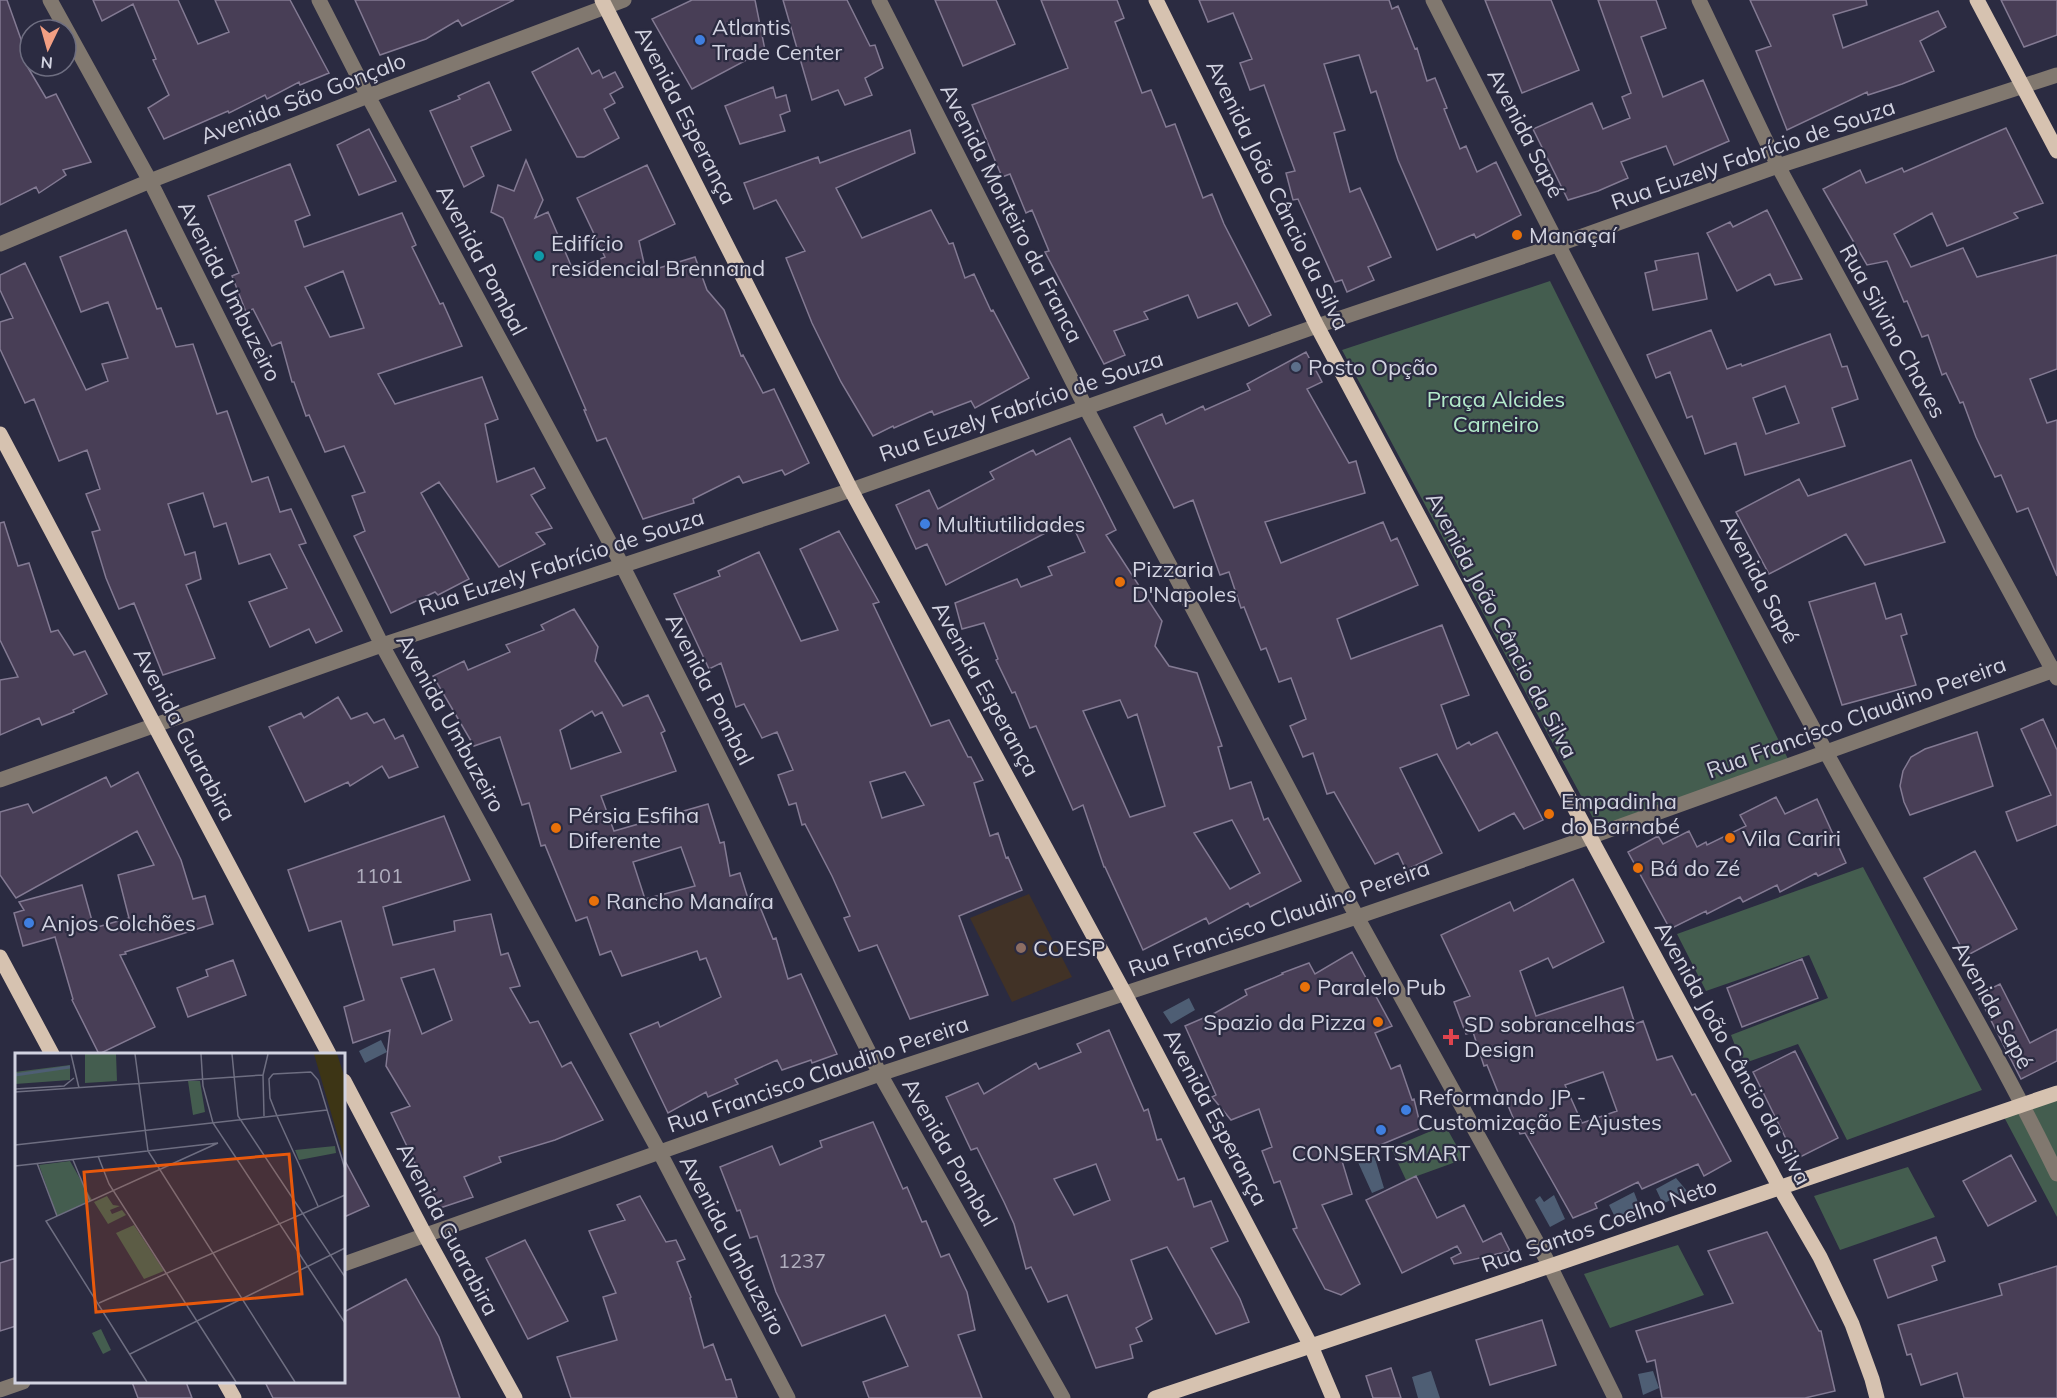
<svg xmlns="http://www.w3.org/2000/svg" width="2057" height="1398" viewBox="0 0 2057 1398" font-family="Mulish,sans-serif">
	<style>
		.education { fill: #413226 }
		.green { fill: #445d4f }
		.water { fill: #4e5e74 }
		.building { fill: #483e56; stroke: #837a93; stroke-width: 1.5; fill-rule: evenodd }
		.lines { fill: none; stroke-linecap: round; stroke-linejoin: round }
		.minor { stroke: #81786f; stroke-width: 15 }
		.major { stroke: #d6c2b0; stroke-width: 15 }
		.shop-dot { fill: #3f7fe0; stroke: #2b2b41; stroke-width: 2 }
		.food-dot { fill: #e8710a; stroke: #2b2b41; stroke-width: 2 }
		.culture-dot { fill: #0f9aa8; stroke: #2b2b41; stroke-width: 2 }
		.service-dot { fill: #5c6f8a; stroke: #2b2b41; stroke-width: 2 }
		.education-dot { fill: #8d6e63; stroke: #2b2b41; stroke-width: 2 }
		.health-dot { fill: #e0444e; stroke: #2b2b41; stroke-width: 2 }
		.labels { text-anchor: middle; dominant-baseline: central; stroke-width: 4.5; stroke-linejoin: round; paint-order: stroke }
		.number-label { font-size: 20px; fill: #b0aebe }
		.poi-label { font-size: 22px; fill: #d2d3e1; stroke: #2b2b41; text-anchor: start }
		.street-label { font-size: 22px; fill: #d2d3e1; stroke: #2b2b41 }
		.park-label { font-size: 22px; fill: #b3eaca; stroke: #2b2b41 }
		.inset-river { fill: none; stroke: #4e5e74; stroke-width: 3 }
		.inset-road { fill: none; stroke: #6e6e81; stroke-width: 1.5 }
		.view { fill: #e8590c; fill-opacity: 0.15; stroke: #e8590c; stroke-width: 3 }
		.inset-edge { fill: none; stroke: #d2d3e1; stroke-width: 3 }
	</style>
	<rect width="100%" height="100%" fill="#2b2b41"/>
	<path class="education" d="M1029 894 1072 977 1012 1002 970 918Z"/>
	<path class="green" d="M1550 281 1791 765 1601 833 1342 350Z
		M1863 867 1982 1090 1847 1140 1798 1044 1742 1064 1731 1035 1828 998 1809 955 1706 991 1677 934Z
		M2057 1098V1217L2004 1117Z
		M1445 1125 1464 1159 1406 1180 1391 1148Z
		M1908 1167 1935 1217 1840 1250 1814 1196Z
		M1678 1245 1704 1295 1610 1328 1584 1274Z"/>
	<path class="water" d="M1189 998 1195 1010 1171 1024 1163 1012Z
		M381 1040 387 1052 365 1063 359 1051Z
		M1374 1155 1384 1188 1372 1193 1357 1160Z
		M1676 1178 1687 1191 1663 1204 1656 1189Z
		M1634 1192 1639 1205 1616 1219 1609 1205Z
		M1554 1195 1565 1219 1550 1227 1535 1200 1540 1196 1544 1202Z
		M1431 1371 1440 1398H1418L1412 1377Z
		M1653 1371 1659 1388 1643 1395 1638 1374Z"/>
	<path class="building" d="M0 0H7L28 59 24 61 46 98 56 94 91 162 63 170 66 175 39 193 36 187 0 205Z
		M93 0H178L198 44 229 32 215 0H290L329 73 300 85 299 82 267 99 265 95 229 113 228 111 164 139 148 108 169 95 153 60 156 59 133 4 102 21Z
		M355 0H514L462 26 458 20 426 39 380 55Z
		M692 0H755L765 50 692 89 652 19Z
		M783 0H847L870 46 875 45 883 68 865 78 872 95 845 105 838 90 812 100Z
		M935 0H996L1015 44 963 66Z
		M1041 0H1117L1124 18 1115 22 1142 93 1151 90 1166 127 1175 124 1203 198 1212 194 1224 224 1271 315 1249 326 1237 303 1198 318 1188 295 1144 312 1148 319 1114 331 1125 355 1104 364 1045 252 1049 251 1032 210 1026 213 1010 174 1002 177 972 105 1068 68Z
		M1199 0H1389L1392 9 1398 6 1415 49 1417 48 1427 81 1435 78 1447 108 1444 109 1460 149 1466 146 1477 172 1496 162 1521 215 1476 238 1474 234 1437 250 1398 160 1376 91 1371 93 1359 55 1324 64 1345 130 1334 133 1350 192 1360 188 1391 257 1368 267 1374 280 1347 292 1342 280 1335 282 1298 199 1293 200 1286 173 1295 171 1264 85 1250 90 1240 63 1252 59 1233 13 1208 22Z
		M1485 0H1551L1579 70 1522 93Z
		M1598 0H1656L1666 28 1641 37 1663 97 1703 80 1729 141 1674 165 1666 146 1621 162 1628 178 1598 191 1568 200 1533 129 1592 103 1603 129 1630 118 1622 97 1631 93Z
		M1750 0H1866L1867 5 1833 15 1843 48 1938 11 1946 27 1920 41 1934 71 1902 84 1868 95 1867 92 1787 130 1756 51 1771 46Z
		M2001 0H2057V35L2024 47Z
		M578 48 592 74 599 70 603 78 615 72 623 87 610 94 615 103 604 109 619 138 584 157H577L532 72Z
		M489 82 511 130 471 147 484 176 464 187 430 111 460 99 458 96Z
		M773 87 776 98 786 95 790 111 780 115 785 131 740 144 725 106Z
		M2006 128 2043 203 2014 213 2018 218 1947 246 1932 213 1894 234 1911 267 1963 248 1977 277 2057 255V369L2030 379 2047 423 2057 420V576L2028 508 2017 512 2001 475 1995 477 1976 437 1963 402 1960 403 1946 373 1942 375 1928 335 1922 337 1907 301 1904 302 1887 261 1867 265 1823 189 1860 170 1866 183 1902 168 1904 172Z
		M369 129 396 181 359 195 337 145Z
		M910 130 915 153 836 188 862 238 931 210 949 244 953 243 965 278 974 274 991 311 993 310 1029 378 975 408 971 401 934 415 932 411 894 428 893 426 873 436 841 382 812 323 786 258 805 251 776 200 754 209 744 183 818 157 820 163Z
		M526 160 543 200 535 218 548 212 573 270 605 257 577 198 647 165 675 224 639 241 646 272 695 257 707 290 724 310 741 356 743 355 763 393 774 389 809 463 785 475 782 470 743 483 739 476 693 499 694 503 643 519 606 438 597 441 584 410H586L503 218 491 212 498 185 514 191Z
		M290 164 310 215 295 221 304 247 402 213 416 245 412 247 440 304 443 303 462 346 378 374 395 404 482 377 498 419 485 424 497 482 534 468 545 488 531 495 552 528 536 533 545 544 499 567 439 482 421 493 469 579 438 595 435 592 391 613 354 536 365 531 352 496 365 492 344 446 325 452 309 415 306 416 294 382H292L281 342 272 346 253 309 246 312 232 276 239 273 208 196ZM343 271 364 328 330 337 305 287Z
		M1767 210 1802 279 1775 285 1770 274 1737 291 1707 233 1730 222 1733 227Z
		M126 230 157 309 161 308 176 347 193 344 217 414 227 411 252 482 268 477 280 512 291 509 306 543 299 545 342 631 316 643 309 629 270 647 249 602 287 588 270 554 239 564 226 523 214 527 203 493 168 504 185 555 195 552 201 579 186 585 215 658 163 675 134 603 119 609 106 578 92 532 100 530 86 494 100 489 87 450 59 461 34 399 25 403 0 349V322L13 318 0 290V275L25 263 86 390 108 381 102 364 128 358 108 302 81 312 60 257Z
		M1698 253 1707 299 1653 310 1645 273 1657 270 1655 261Z
		M1711 330 1727 369 1741 364 1742 366 1830 334 1842 367 1847 366 1858 399 1832 408 1845 446 1745 475 1736 443 1705 454 1692 416 1687 418 1670 372 1656 378 1647 355ZM1785 386 1799 423 1766 434 1753 398Z
		M1306 352 1322 382 1307 389 1349 463 1356 461 1365 493 1265 522 1281 563 1383 522 1391 541 1397 538 1418 585 1337 619 1351 659 1442 625 1469 695 1441 705 1457 749 1469 742 1471 745 1497 732 1543 820 1524 829 1514 813 1479 831 1437 754 1400 768 1442 853 1406 870 1398 853 1375 864 1334 792 1327 794 1313 753 1303 757 1290 726 1306 719 1291 678 1279 682 1266 648 1261 650 1244 607 1241 608 1229 572 1220 575 1193 500 1174 508 1134 427 1162 414 1166 424 1203 406 1205 410 1250 390 1247 384Z
		M1070 438 1116 530 1106 535 1162 621 1155 646 1169 666 1197 673 1222 746 1218 747 1230 789 1251 782 1264 820 1268 818 1301 881 1250 907 1248 903 1209 924 1206 918 1143 950 1105 867H1104L1083 805 1073 810 1036 726 1030 728 1015 692 1012 693 996 660 998 659 984 623 962 629 955 603 1017 579 1021 587 1052 575 1048 567 1085 552 1070 520 946 585 927 544 916 549 896 505 929 490 938 509 994 479 990 472 1033 450 1036 455ZM1120 700 1128 718 1137 714 1165 806 1130 817 1083 711ZM1232 820 1260 873 1230 889 1194 833Z
		M1911 460 1945 542 1865 565 1846 534 1769 574 1736 512 1799 479 1808 496Z
		M4 522 18 566 29 563 51 632 58 630 74 655 85 651 107 694 73 710 74 712 42 725 39 718 0 735V680L18 677 0 640V523Z
		M839 531 879 602 873 604 931 726 949 720 968 757H971L983 780 974 783 990 836 998 833 1006 858 1008 857 1022 890 959 916 988 995 910 1019 877 945 859 951 844 918 850 916 832 876 805 824 802 825 796 803 789 805 778 775 793 770 777 732 762 738 744 704 736 707 721 663 709 669 674 594 720 576 718 571 759 552 801 641 838 630 800 549ZM905 772 924 805 882 818 870 782Z
		M1875 583 1886 619 1901 614 1907 634 1901 636 1916 685 1842 705 1809 602Z
		M574 609 598 647 595 661 623 706 648 695 665 731 661 733 676 771 601 796 614 831 708 804 720 843 724 842 730 876 740 873 750 905 758 902 773 939 776 938 788 979 801 974 837 1054 812 1063 811 1060 782 1070 777 1060 735 1079 738 1084 708 1097 706 1092 668 1113 630 1034 658 1022 660 1027 721 997 706 958 700 960 697 951 622 976 611 951 600 955 587 917 576 921 545 845 541 846 529 803 522 805 500 737 474 746 433 676 464 661 468 670 510 652 506 645 544 630 541 625ZM592 711 595 716 602 712 621 752 571 769 560 730ZM681 847 695 886 645 899 633 862Z
		M338 697 351 719 367 713 374 723 384 719 395 739 403 735 418 767 389 778 382 766 350 786 348 782 305 802 269 727 301 713 304 718Z
		M2043 719 2057 750V825L2017 841 2006 812 2051 795 2021 729Z
		M1977 732 1993 786 1910 815 1904 802 1900 786 1903 771 1911 757 1925 749Z
		M138 772 181 860 193 899 205 896 213 924 125 952 126 954 120 955 155 1027 99 1054 72 1000 73 999 55 937 23 946 14 913 24 910 19 902 82 885 94 928 129 918 118 875 154 865 137 831 16 898 0 875V812L28 804 33 813 106 777 111 787Z
		M1776 797 1785 814 1817 799 1846 863 1818 876 1816 873 1780 892 1777 885 1743 902 1740 897 1707 914 1706 911 1670 929 1628 852 1658 836 1663 844 1689 831 1697 847 1706 842 1707 845 1746 826 1740 815Z
		M444 816 470 880 383 907 393 945 455 931 454 921 491 914 501 955 508 953 520 986 510 988 530 1023 538 1021 562 1067 571 1062 603 1120 555 1140 499 1157 501 1162 464 1177 473 1197 437 1209 391 1113 410 1106 386 1066 390 1030 353 1043 344 1007 364 1000 341 921 309 931 288 870ZM434 969 452 1020 422 1034 401 978Z
		M1975 851 2017 929 1966 956 1924 878Z
		M1573 879 1604 942 1553 968 1548 958 1520 971 1536 1016 1623 987 1635 1024 1643 1021 1657 1060 1672 1056 1692 1095 1695 1094 1731 1161 1704 1176 1698 1164 1642 1189 1638 1182 1595 1203 1597 1208 1573 1218 1525 1133 1520 1134 1506 1101 1502 1102 1487 1065 1484 1066 1473 1032 1466 1034 1454 1002 1470 996 1441 935 1510 902 1514 911ZM1603 1072 1617 1111 1582 1123 1565 1085Z
		M1352 952 1392 1026 1375 1033 1391 1069 1400 1065 1412 1100 1414 1099 1421 1128 1342 1161 1352 1194 1322 1205 1360 1284 1341 1295 1325 1289 1293 1229 1297 1228 1280 1181 1274 1183 1262 1151 1272 1147 1259 1109 1231 1120 1212 1097 1216 1095 1185 1026 1215 1013 1247 995 1245 990 1283 974 1282 973 1309 963 1315 974Z
		M1802 959 1818 998 1742 1027 1727 988Z
		M233 960 246 995 188 1017 177 988 208 976 206 970Z
		M2000 984 2030 1043 2057 1029V1061L2021 1079 1978 995Z
		M1109 1030 1144 1111 1148 1109 1157 1140 1161 1139 1178 1180 1184 1178 1194 1207 1211 1201 1228 1241 1211 1248 1240 1299 1249 1322 1216 1334 1167 1247 1131 1260 1152 1319 1136 1328 1142 1341 1130 1345 1133 1358 1096 1368 1067 1295 1048 1302 1031 1267 1026 1269 1014 1224 1004 1202 977 1148 971 1150 946 1097 978 1083 984 1094 1036 1063 1039 1069 1081 1052 1077 1044ZM1096 1164 1110 1200 1074 1215 1054 1179Z
		M1795 1051 1838 1138 1796 1159 1753 1072Z
		M873 1122 903 1189 907 1187 922 1222 926 1221 941 1257 949 1254 967 1292 975 1330 958 1335 982 1398H869L863 1382 908 1366 885 1315 802 1346 776 1292 757 1236 750 1238 740 1210 737 1211 720 1167 772 1146 780 1165 822 1147 820 1141Z
		M2011 1155 2036 1201 1988 1226 1963 1181Z
		M344 1159 369 1206 344 1217Z
		M1416 1176 1437 1218 1464 1205 1483 1242 1501 1233 1510 1251 1454 1264 1451 1258 1461 1253 1457 1246 1402 1273 1366 1200Z
		M640 1196 666 1242 676 1240 685 1259 677 1262 691 1297 690 1298 704 1348 713 1344 726 1380 731 1379 737 1398H571L557 1357 617 1340 603 1297 616 1293 589 1231 625 1220 617 1205Z
		M1767 1232 1819 1331H1821L1835 1391 1805 1398H1662L1655 1360 1647 1362 1636 1331 1733 1303 1708 1251Z
		M1936 1237 1945 1261 1932 1266 1937 1280 1888 1298 1874 1260Z
		M525 1240 568 1321 528 1339 486 1258Z
		M16 1258V1326L0 1331V1263Z
		M2057 1266V1398H1964L1957 1373 1921 1385 1911 1354 1907 1355 1898 1325 2002 1295 1999 1284Z
		M406 1279 439 1337 460 1398H273L265 1382H344V1312Z
		M1542 1320 1556 1365 1490 1385 1476 1340Z
		M1391 1368 1401 1398H1373L1366 1376Z
		M132 1382H186L192 1398H138Z"/>
	<g class="lines">
		<path class="minor" d="M50 0 150 181 382 645 660 1153 788 1398
			M319 0 368 96 622 565 880 1074 1063 1398
			M879 0 1086 408 1357 917 1550 1266 1615 1398
			M1433 0C1561 252 1691 504 1826 752 1903 893 1987 1030 2057 1174
			M1699 0 1778 166 2057 678
			M0 244 150 181 368 96 624 0
			M0 780 382 645 851 490 1317 326 1557 245 1778 166 2057 75
			M344 1264 880 1074 1357 917 1590 837 2057 669
			M0 1390 23 1382"/>
		<path class="major" d="M602 0 851 490 1125 994 1311 1346 1333 1398
			M1156 0 1317 326 1590 837 1779 1186 1820 1257 1852 1324 1872 1379 1877 1398
			M1977 0 2057 151
			M0 434 329 1054
			M0 957 52 1054
			M344 1081 425 1235 515 1398
			M225 1382 234 1398
			M1155 1398 1550 1266 2057 1093"/>
	</g>
	<g class="shop-dot">
		<circle cx="700" cy="40" r="6"/>
		<circle cx="925" cy="524" r="6"/>
		<circle cx="29" cy="923" r="6"/>
		<circle cx="1406" cy="1110" r="6"/>
		<circle cx="1381" cy="1130" r="6"/>
	</g>
	<g class="food-dot">
		<circle cx="1517" cy="235" r="6"/>
		<circle cx="1120" cy="582" r="6"/>
		<circle cx="1549" cy="814" r="6"/>
		<circle cx="556" cy="828" r="6"/>
		<circle cx="1730" cy="838" r="6"/>
		<circle cx="1638" cy="868" r="6"/>
		<circle cx="594" cy="901" r="6"/>
		<circle cx="1305" cy="987" r="6"/>
		<circle cx="1378" cy="1022" r="6"/>
	</g>
	<circle class="culture-dot" cx="539" cy="256" r="6"/>
	<circle class="service-dot" cx="1296" cy="367" r="6"/>
	<circle class="education-dot" cx="1021" cy="948" r="6"/>
	<path class="health-dot" d="M1448 1028h6v6h6v6h-6v6h-6v-6h-6v-6h6z"/>
	<g class="labels">
		<g class="number-label">
			<text x="379" y="875">1101</text>
			<text x="802" y="1260">1237</text>
		</g>
		<g class="poi-label">
			<text x="712" y="27">Atlantis<tspan x="712" dy="25">Trade Center</tspan></text>
			<text x="1529" y="235">Manaçaí</text>
			<text x="551" y="243">Edifício<tspan x="551" dy="25">residencial Brennand</tspan></text>
			<text x="1308" y="367">Posto Opção</text>
			<text x="937" y="524">Multiutilidades</text>
			<text x="1132" y="569">Pizzaria<tspan x="1132" dy="25">D'Napoles</tspan></text>
			<text x="1561" y="801">Empadinha<tspan x="1561" dy="25">do Barnabé</tspan></text>
			<text x="568" y="815">Pérsia Esfiha<tspan x="568" dy="25">Diferente</tspan></text>
			<text x="1742" y="838">Vila Cariri</text>
			<text x="1650" y="868">Bá do Zé</text>
			<text x="606" y="901">Rancho Manaíra</text>
			<text x="41" y="923">Anjos Colchões</text>
			<text x="1033" y="948">COESP</text>
			<text x="1317" y="987">Paralelo Pub</text>
			<text x="1366" y="1022" text-anchor="end">Spazio da Pizza</text>
			<text x="1464" y="1024">SD sobrancelhas<tspan x="1464" dy="25">Design</tspan></text>
			<text x="1418" y="1097">Reformando JP -<tspan x="1418" dy="25">Customização E Ajustes</tspan></text>
			<text x="1381" y="1153" text-anchor="middle">CONSERTSMART</text>
		</g>
		<g class="street-label">
			<text transform="translate(303 98) rotate(-21)">Avenida São Gonçalo</text>
			<text transform="translate(686 115) rotate(63)">Avenida Esperança</text>
			<text transform="translate(1526 133) rotate(63)">Avenida Sapé</text>
			<text transform="translate(1753 154) rotate(-19)">Rua Euzely Fabrício de Souza</text>
			<text transform="translate(1278 195) rotate(64)">Avenida João Câncio da Silva</text>
			<text transform="translate(1012 213) rotate(63)">Avenida Monteiro da Franca</text>
			<text transform="translate(482 260) rotate(62)">Avenida Pombal</text>
			<text transform="translate(230 291) rotate(63)">Avenida Umbuzeiro</text>
			<text transform="translate(1893 331) rotate(61)">Rua Silvino Chaves</text>
			<text transform="translate(1021 406) rotate(-19)">Rua Euzely Fabrício de Souza</text>
			<text transform="translate(561 562) rotate(-18)">Rua Euzely Fabrício de Souza</text>
			<text transform="translate(1760 579) rotate(62)">Avenida Sapé</text>
			<text transform="translate(1502 625) rotate(62)">Avenida João Câncio da Silva</text>
			<text transform="translate(710 689) rotate(63)">Avenida Pombal</text>
			<text transform="translate(986 689) rotate(61)">Avenida Esperança</text>
			<text transform="translate(1856 717) rotate(-20)">Rua Francisco Claudino Pereira</text>
			<text transform="translate(451 723) rotate(61)">Avenida Umbuzeiro</text>
			<text transform="translate(185 734) rotate(62)">Avenida Guarabira</text>
			<text transform="translate(1279 918) rotate(-19)">Rua Francisco Claudino Pereira</text>
			<text transform="translate(1993 1005) rotate(61)">Avenida Sapé</text>
			<text transform="translate(1733 1053) rotate(61)">Avenida João Câncio da Silva</text>
			<text transform="translate(818 1074) rotate(-19)">Rua Francisco Claudino Pereira</text>
			<text transform="translate(1216 1117) rotate(62)">Avenida Esperança</text>
			<text transform="translate(950 1152) rotate(60)">Avenida Pombal</text>
			<text transform="translate(1599 1225) rotate(-19)">Rua Santos Coelho Neto</text>
			<text transform="translate(448 1229) rotate(62)">Avenida Guarabira</text>
			<text transform="translate(733 1245) rotate(62)">Avenida Umbuzeiro</text>
		</g>
		<g class="park-label">
			<text x="1496" y="399">Praça Alcides<tspan x="1496" dy="25">Carneiro</tspan></text>
		</g>
	</g>
	<g transform="translate(15 1053)">
		<rect width="330" height="330" fill="#2b2b41"/>
		<path d="M70 1H101L102 28 70 30ZM55 12V27L0 31V19ZM173 28H185L190 59 178 62ZM320 93 321 100 284 107 280 97ZM55 108 77 147 42 163 24 112ZM92 143 98 152 105 153 95 157 97 161 107 157 111 162 93 171 79 149ZM119 172 149 218 129 226 101 180ZM86 276 96 297 88 301 77 280Z" fill="#445d4f"/>
		<path d="M299 1H322L330 25V108Z" fill="#3d3515"/>
		<path class="inset-river" d="M0 22 55 14"/>
		<path class="inset-road" d="M56 1 64 35M120 1 133 98 280 329M186 1 188 33 198 70 330 270M217 1 223 63 330 224M296 19 303 27 330 116M258 21 254 26 255 45 262 63M258 21 296 19M248 22 249 63M248 22 253 1M0 36 49 33 59 25M0 39 248 22M262 63 303 153M0 92 312 57M83 103 94 131 221 329M58 107 75 148M22 110 42 163M0 113 203 90M84 250 330 142M115 301 330 195M132 329 31 168 203 90"/>
		<path class="view" d="M274 101 287 241 81 259 69 119Z"/>
		<rect width="330" height="330" class="inset-edge"/>
	</g>
	<g transform="translate(48 48) rotate(185)"><circle r="28" fill="#2b2b41" stroke="#6e6e81" stroke-width="1.5"/>
	<path d="M0-4.5L10 22L0 15L-10 22Z" fill="#f39f83"/>
	<text y="-9" font-size="16" font-weight="bold" text-anchor="middle" fill="#d2d3e1">N</text>
	</g>
</svg>
